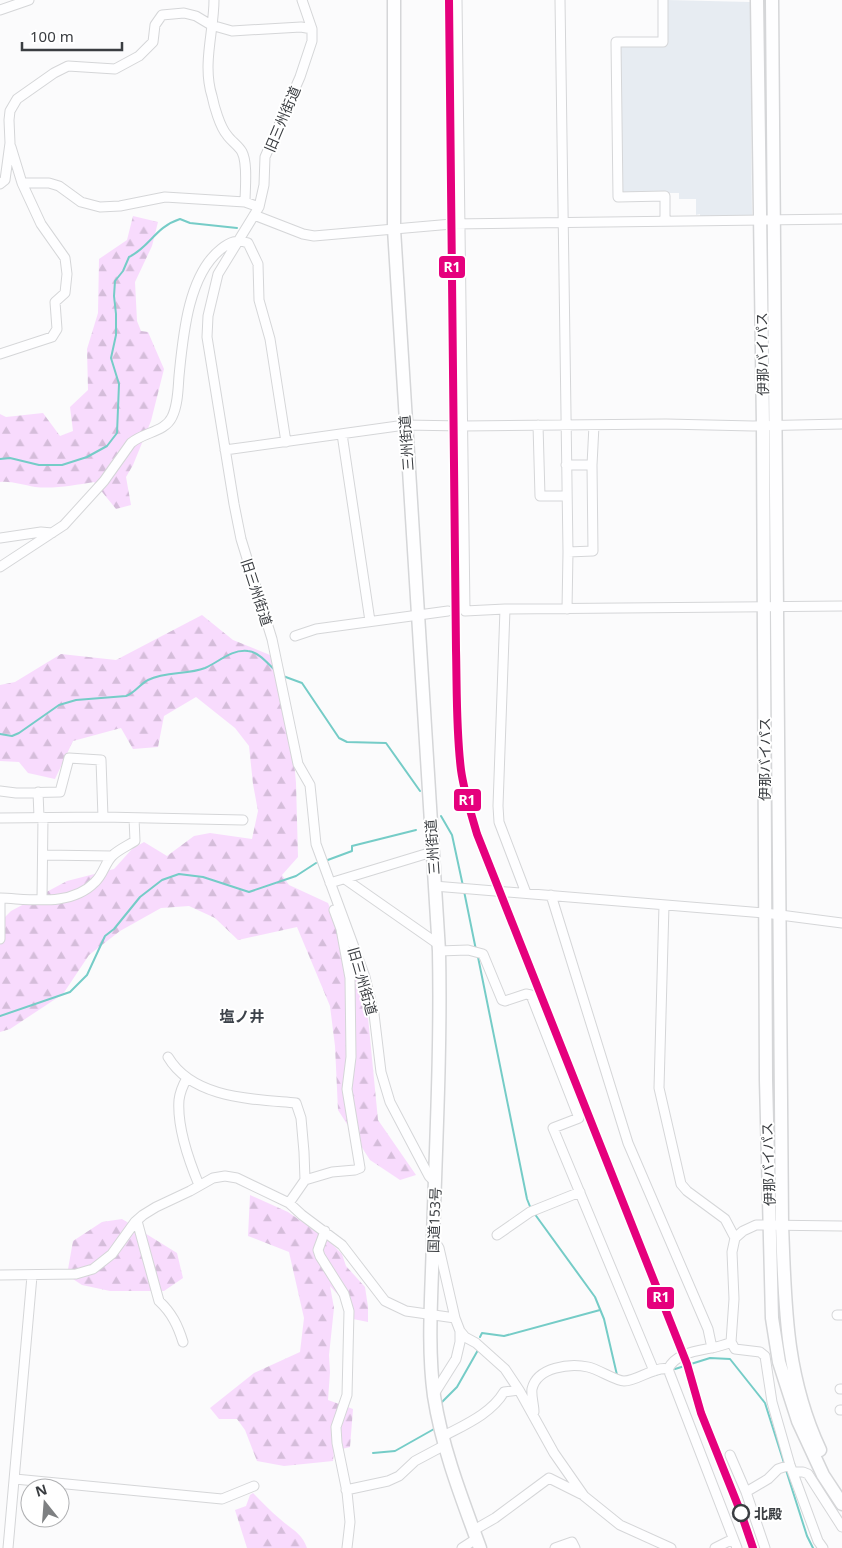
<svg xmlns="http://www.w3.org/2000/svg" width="842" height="1548" viewBox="0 0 842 1548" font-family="'Noto Sans','Noto Sans JP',sans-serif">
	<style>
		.built { fill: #e7ecf2 }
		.forest { fill: url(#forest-firs) }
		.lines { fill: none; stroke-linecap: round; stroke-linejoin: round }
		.stream { stroke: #75ccc7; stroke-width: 2 }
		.minor-casing { stroke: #d5d6d8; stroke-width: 11 }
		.highway-casing { stroke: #d5d6d8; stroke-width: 15 }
		.minor { stroke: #fefeff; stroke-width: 9 }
		.highway { stroke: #fefeff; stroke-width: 12 }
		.rail-1-casing { stroke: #fff; stroke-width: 11 }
		.rail-1 { stroke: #e5007d; stroke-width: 8 }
		.stop-dot { fill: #fff; stroke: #3a3d41; stroke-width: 2.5 }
		.labels { text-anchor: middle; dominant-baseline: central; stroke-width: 4; stroke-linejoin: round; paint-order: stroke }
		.street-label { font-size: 14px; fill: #3a3d41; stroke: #fff }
		.stop-label { font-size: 14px; font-weight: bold; fill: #3a3d41; stroke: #fff; text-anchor: start }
		.neighbourhood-label { font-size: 15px; font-weight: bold; fill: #3c424a; stroke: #fff }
		.line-badge { stroke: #fff; stroke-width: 2 }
		.badge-label { font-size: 14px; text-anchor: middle; font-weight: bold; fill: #fff }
	</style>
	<defs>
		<pattern id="forest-firs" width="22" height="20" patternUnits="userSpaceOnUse" patternTransform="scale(1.25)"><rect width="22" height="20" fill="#f8dbfd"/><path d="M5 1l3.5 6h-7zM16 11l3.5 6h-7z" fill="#d5bdda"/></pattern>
	</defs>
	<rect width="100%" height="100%" fill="#fbfbfc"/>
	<path class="built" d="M667 0 750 2 752 216 700 217V214L696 215V199H679V193H622L619 48 623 45 668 44Z"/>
	<path class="forest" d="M133 216 158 222 152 246 135 282 137 321 141 331 148 332 164 369 151 421 133 465 126 477 131 505 116 509 94 482C75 485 55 489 35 487 23 485 12 481 0 482V414L6 417 43 413 60 436 73 431 70 407 88 390 87 349 98 313 99 259 127 240Z
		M202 615 233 640 270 655 293 751 296 783 298 857 282 875 289 885 328 903 349 954 367 1007 378 1120 416 1175 400 1180 370 1160 338 1110 335 1046 330 1006 297 927 238 940 215 918 189 906 161 908 120 931 89 955 63 994 10 1029 0 1032V922L11 911 67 881 114 869 132 849 144 842 167 856 194 836 210 833 252 839 258 811 253 784 249 746 235 728 196 697 164 716 158 747 133 749 121 728 73 741 55 779 28 773 19 762 0 761V685L15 682 61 654 116 660Z
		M250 1195 288 1212 328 1240 342 1254 346 1266 365 1287 368 1307V1322L353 1319 341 1298 330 1286 334 1308 329 1355 330 1372 328 1400 353 1409 350 1447 334 1451 333 1461 284 1466 257 1461 245 1430 237 1419H219L210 1408 254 1373 300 1352 304 1318 289 1252 248 1236Z
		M122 1219 177 1253 183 1278 164 1291H110L82 1285 67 1275 73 1241 102 1222Z
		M253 1493C262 1502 270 1511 280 1519 291 1529 302 1533 307 1548H247L235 1510 246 1506 250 1495Z"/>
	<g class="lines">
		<path class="stream" d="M0 459 10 458 39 465H62L87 457 107 446 117 433 119 384 111 358 116 335V314L114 296 115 281 123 271 129 257C150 247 155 227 180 219L190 223 237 228
			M283 676 302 683 339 738 347 742 386 743 420 791
			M0 734 12 736 19 733 59 705 76 700 126 696C135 693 140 684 148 680 166 671 187 675 205 668 219 662 231 649 248 651 259 652 268 664 276 671
			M441 816 452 835 463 886
			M325 861 352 851V846L416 830
			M464 891 476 950
			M478 957 527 1199 531 1209
			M0 1016 70 992 87 975 105 936 114 929 140 897 162 880 179 874 203 877 249 892 296 876 316 863
			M534 1213 595 1297 604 1319 617 1375
			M480 1337 482 1333 504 1336 600 1310
			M675 1369 710 1358 730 1359 765 1403 784 1463
			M651 1376 661 1373
			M441 1403 457 1387 478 1350
			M373 1453 395 1451 434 1429
			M786 1470 807 1536 813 1548"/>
		<g class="minor-casing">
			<path id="minor" d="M214 0C214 31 202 64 212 96 214 106 220 127 227 135 231 141 239 146 242 152 248 163 245 190 245 202
				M302 0 312 29V41L300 77 265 157 264 185 259 207 218 274 208 316 207 337 234 504 241 539 272 639 298 764 310 785 316 844 365 977 374 1014 381 1072 390 1102 429 1176 435 1182
				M457 0 465 611 505 609
				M560 0 568 552 567 609
				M663 0V42H616L618 197 665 196V221
				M0 10 29 0
				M22 183H49L59 186 81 202 100 207 120 206 165 197 245 202 259 207
				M0 184 5 180 10 143 9 120 10 111 17 99 54 73 68 66 115 69 139 56 153 42 155 25 162 15 184 13 196 16 211 25 232 31 301 27 312 29
				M254 215 303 234 314 236 452 224 842 219
				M0 354 52 337 57 329 55 302 65 293 67 274 65 258 41 224 22 183 11 147
				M538 425 540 496H567
				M342 434 370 621
				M225 450 405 425 463 426 666 424 753 426 842 424
				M566 465H592
				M0 538 41 532 52 533
				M568 552 593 551 592 465 594 425
				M0 567 64 525 104 481 131 443C144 432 165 432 172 417 178 405 178 389 179 376 183 336 188 275 221 249 230 242 237 239 248 243L258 264 259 300 270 339 286 442
				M295 636 316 629 448 611
				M0 791 16 793 60 792 69 758 101 760 103 817
				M38 792 39 817
				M0 818 103 817 243 820
				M43 855 112 856
				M345 879 438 944
				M330 883 432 852
				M434 886 765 913 842 923
				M526 893 499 822 498 806 505 609 842 606
				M551 895 628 1143 708 1329 712 1348
				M0 898C31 899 71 907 95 882 103 875 105 863 112 856 118 850 127 846 135 841L134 818
				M0 898V939
				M42 899 43 817
				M664 905 659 1088 681 1184 687 1191 725 1219 735 1238
				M439 951 468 950 483 954 502 1000 505 1001 526 994 531 995 579 1118 553 1128 654 1371
				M168 1057C193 1099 253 1099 296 1103L301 1118 304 1152 305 1180 289 1203
				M187 1078C183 1085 180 1092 179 1100 177 1126 189 1161 199 1185
				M305 1180 332 1172 355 1170 360 1168 347 1089 351 1057 350 978 341 929 334 910
				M137 1221 159 1301C172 1313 178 1326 183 1342
				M325 1231 318 1250 320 1256 344 1294 349 1311 347 1395 336 1427 337 1443 347 1492 350 1522 347 1548
				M497 1235 530 1212 580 1192
				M433 1238 439 1248 455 1318 460 1331V1342L456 1359 434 1394
				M0 1275 76 1274 93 1269 112 1254 135 1222 143 1215 156 1207 190 1191 213 1178 225 1176 237 1178 289 1203 302 1215 342 1245 385 1301 406 1311 455 1318
				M837 1315H842
				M460 1331 465 1337 476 1343 505 1369 519 1390 554 1453 584 1496 620 1525 671 1548
				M668 1369 737 1548
				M840 1389H842
				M840 1410H842
				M534 1412C534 1405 531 1396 532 1389 537 1367 570 1363 588 1367 598 1369 616 1381 624 1381 638 1381 654 1366 668 1369 679 1347 712 1352 731 1342
				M442 1437C464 1425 491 1414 504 1392L519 1390
				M730 1455 746 1492 765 1548
				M793 1472H803L808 1474 842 1527
				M15 1479 222 1499 254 1486
				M346 1490 388 1481 399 1476 415 1461 445 1445
				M746 1492 768 1479 778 1469 790 1465
				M474 1530 495 1518 549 1478 581 1494
				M8 1548 32 1276
				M462 1548 476 1539
				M555 1548 572 1542 575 1548
				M715 1548 733 1539
				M823 1548 818 1541 790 1465 772 1402 765 1356 760 1352 735 1349 731 1342 734 1299 732 1252 735 1238 743 1231 756 1225 842 1226"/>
		</g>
		<g class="highway-casing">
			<path id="highway" d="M394 0V229L439 951C441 1047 436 1142 433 1238 432 1291 427 1344 434 1396 442 1448 462 1499 480 1548
				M757 0 763 426 766 1080 772 1318 779 1362 798 1421 823 1475 842 1504
				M772 0 782 1224C785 1305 785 1375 820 1450"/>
		</g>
		<use href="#minor" class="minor"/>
		<use href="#highway" class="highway"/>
		<g class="rail-1-casing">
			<path id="rail-1" d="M449 0 456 650C457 690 456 730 461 770 464 792 471 813 477 834L687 1364 701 1413 741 1513 753 1548"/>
		</g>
		<use href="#rail-1" class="rail-1"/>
	</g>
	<circle class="stop-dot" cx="741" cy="1513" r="8"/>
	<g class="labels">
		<g class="street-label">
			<text transform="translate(282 119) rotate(-67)">旧三州街道</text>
			<text transform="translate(762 354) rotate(-91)">伊那バイパス</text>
			<text transform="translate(406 443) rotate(-94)">三州街道</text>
			<text transform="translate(257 592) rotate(72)">旧三州街道</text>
			<text transform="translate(764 759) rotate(-90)">伊那バイパス</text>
			<text transform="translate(432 847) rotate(-94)">三州街道</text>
			<text transform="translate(363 981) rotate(74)">旧三州街道</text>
			<text transform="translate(768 1164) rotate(-92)">伊那バイパス</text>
			<text transform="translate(434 1220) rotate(-88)">国道153号</text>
		</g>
		<g class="stop-label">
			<text x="754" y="1513">北殿</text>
		</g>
		<g class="neighbourhood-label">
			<text x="242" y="1016">塩ノ井</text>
		</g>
	</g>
	<g class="line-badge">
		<rect x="438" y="255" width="28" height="24" rx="5" fill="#e5007d"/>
		<rect x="453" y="788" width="29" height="24" rx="5" fill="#e5007d"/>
		<rect x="646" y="1286" width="29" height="24" rx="5" fill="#e5007d"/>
	</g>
	<g class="badge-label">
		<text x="452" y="272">R1</text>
		<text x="467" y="805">R1</text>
		<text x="661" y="1302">R1</text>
	</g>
	<g transform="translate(45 1503) rotate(343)"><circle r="24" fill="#ffffff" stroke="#b0b1b3"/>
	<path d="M0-4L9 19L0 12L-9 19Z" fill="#7e8082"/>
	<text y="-8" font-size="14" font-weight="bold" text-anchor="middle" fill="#3a3d41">N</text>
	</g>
	<path d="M22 42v8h100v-8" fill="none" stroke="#3a3d41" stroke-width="2.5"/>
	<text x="30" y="42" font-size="15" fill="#3a3d41" stroke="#ffffff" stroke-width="4" paint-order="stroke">100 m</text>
</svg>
